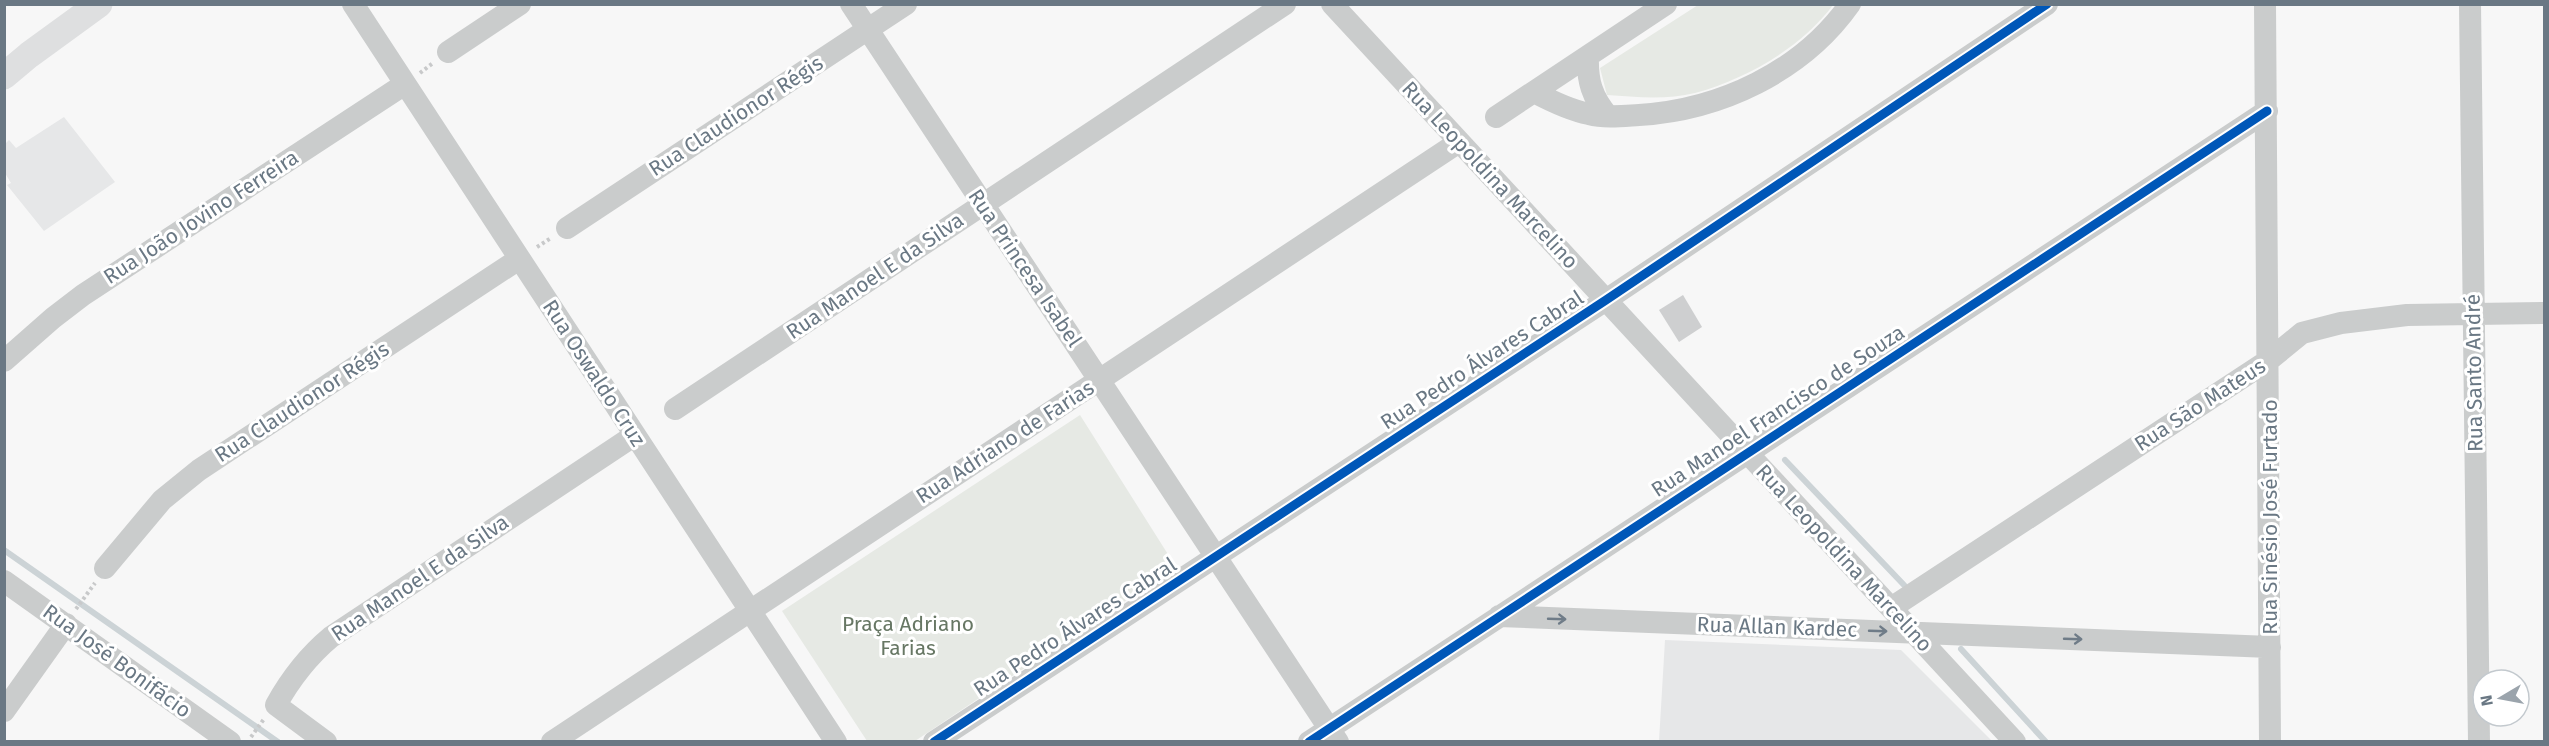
<svg xmlns="http://www.w3.org/2000/svg" width="2549" height="746" viewBox="0 0 2549 746" font-family="'Fira Sans',sans-serif">
	<style>
		.built { fill: #e6e7e8 }
		.green { fill: #e6e9e4 }
		.lines { fill: none; stroke-linecap: round; stroke-linejoin: round }
		.stream { stroke: #ccd3d6; stroke-width: 6 }
		.building { fill: #cecfd0 }
		.path { stroke: #c8c9ca; stroke-width: 4; stroke-dasharray: 3 3; stroke-linecap: butt }
		.minor { stroke: #cacccc; stroke-width: 22 }
		.major { stroke: #dedfe0; stroke-width: 27 }
		.cycleway-casing { stroke: #fff; stroke-width: 13 }
		.cycleway { stroke: #0057b8; stroke-width: 9 }
		.oneway { stroke: #6f7c88 }
		.labels { text-anchor: middle; dominant-baseline: central; stroke-width: 6; stroke-linejoin: round; paint-order: stroke }
		.street-label { font-size: 21px; fill: #6a7884; stroke: #fff }
		.park-label { font-size: 21px; fill: #677764; stroke: #fff }
	</style>
	<rect width="100%" height="100%" fill="#f7f7f7"/>
	<path class="built" d="M64 117 115 182 44 231 7 185 11 183 5 173V144L9 140 16 148Z
		M1665 640 1901 650 1992 741H1659Z"/>
	<path class="green" d="M1698 5V4L1833 5C1801 48 1746 79 1695 93 1667 100 1635 97 1607 95L1600 68Z
		M1080 415 1176 567 915 741H867L782 611Z"/>
	<g class="lines">
		<path class="stream" d="M1785 460 1904 585
			M4 550 278 742
			M1961 649 2046 742"/>
	</g>
	<path class="building" d="M1683 295 1702 327 1679 342 1659 310Z"/>
	<g class="lines">
		<path class="path" d="M420 73 433 63
			M537 247 551 238
			M76 609 95 583
			M251 737 264 719"/>
		<path class="minor" d="M353 4 836 742
			M851 4 1338 742
			M1332 4 2015 742
			M2265 4 2270 742
			M2470 4 2479 742
			M448 52 520 4
			M1588 56C1587 81 1592 97 1608 116
			M1534 92C1551 101 1569 110 1589 114 1605 118 1622 116 1639 115 1720 110 1802 72 1850 4
			M1496 117 1666 4
			M567 228 906 4
			M4 361 53 318 83 295 405 84
			M675 409 1285 4
			M105 568 162 500 199 470 519 259
			M4 581 230 742
			M1891 608 2269 360 2302 333 2341 323 2407 315 2544 313
			M1499 616 2270 647
			M4 711 66 624
			M326 742 276 705C291 678 307 657 331 637L635 435
			M552 742 1459 142
			M934 742 1606 300 2047 4
			M1309 742 2267 111"/>
		<path class="major" d="M4 76 29 55 99 4"/>
		<g class="cycleway-casing">
			<path id="cycleway" d="M934 742 1606 300 2047 4
				M1309 742 2267 111"/>
		</g>
		<use href="#cycleway" class="cycleway"/>
	</g>
	<defs><path id="oneway-shaft" d="M-6 0H5M1.5-3L5.5 0L1.5 3" fill="none" stroke-width="1.6" stroke-linecap="round" stroke-linejoin="round" transform="scale(1.5)"/></defs>
	<g class="oneway">
		<use href="#oneway-shaft" transform="translate(1557 619) rotate(2)"/>
		<use href="#oneway-shaft" transform="translate(1878 631) rotate(2)"/>
		<use href="#oneway-shaft" transform="translate(2073 639) rotate(2)"/>
	</g>
	<g class="labels">
		<g class="street-label">
			<text transform="translate(736 116) rotate(-33)">Rua Claudionor Régis</text>
			<text transform="translate(1490 175) rotate(47)">Rua Leopoldina Marcelino</text>
			<text transform="translate(201 217) rotate(-33)">Rua João Jovino Ferreira</text>
			<text transform="translate(1025 268) rotate(56)">Rua Princesa Isabel</text>
			<text transform="translate(875 276) rotate(-34)">Rua Manoel E da Silva</text>
			<text transform="translate(1482 360) rotate(-33)">Rua Pedro Álvares Cabral</text>
			<text transform="translate(594 373) rotate(57)">Rua Oswaldo Cruz</text>
			<text transform="translate(2474 373) rotate(-91)">Rua Santo André</text>
			<text transform="translate(302 402) rotate(-33)">Rua Claudionor Régis</text>
			<text transform="translate(2200 405) rotate(-33)">Rua São Mateus</text>
			<text transform="translate(1778 411) rotate(-33)">Rua Manoel Francisco de Souza</text>
			<text transform="translate(1005 442) rotate(-33)">Rua Adriano de Farias</text>
			<text transform="translate(2270 517) rotate(-90)">Rua Sinésio José Furtado</text>
			<text transform="translate(1844 558) rotate(47)">Rua Leopoldina Marcelino</text>
			<text transform="translate(420 578) rotate(-34)">Rua Manoel E da Silva</text>
			<text transform="translate(1075 627) rotate(-33)">Rua Pedro Álvares Cabral</text>
			<text transform="translate(1777 627) rotate(2)">Rua Allan Kardec</text>
			<text transform="translate(117 661) rotate(36)">Rua José Bonifácio</text>
		</g>
		<g class="park-label">
			<text x="908" y="624">Praça Adriano<tspan x="908" dy="24">Farias</tspan></text>
		</g>
	</g>
	<rect width="2549" height="746" fill="none" stroke="#6a7884" stroke-width="12"/>
	<g transform="translate(2501 698) rotate(260)"><circle r="28" fill="#ffffff" stroke="#c3c9ce" stroke-width="1.5"/>
	<path d="M0-4.5L10 22L0 15L-10 22Z" fill="#9ba4ac"/>
	<text y="-9" font-size="16" font-weight="bold" text-anchor="middle" fill="#6a7884">N</text>
	</g>
</svg>
